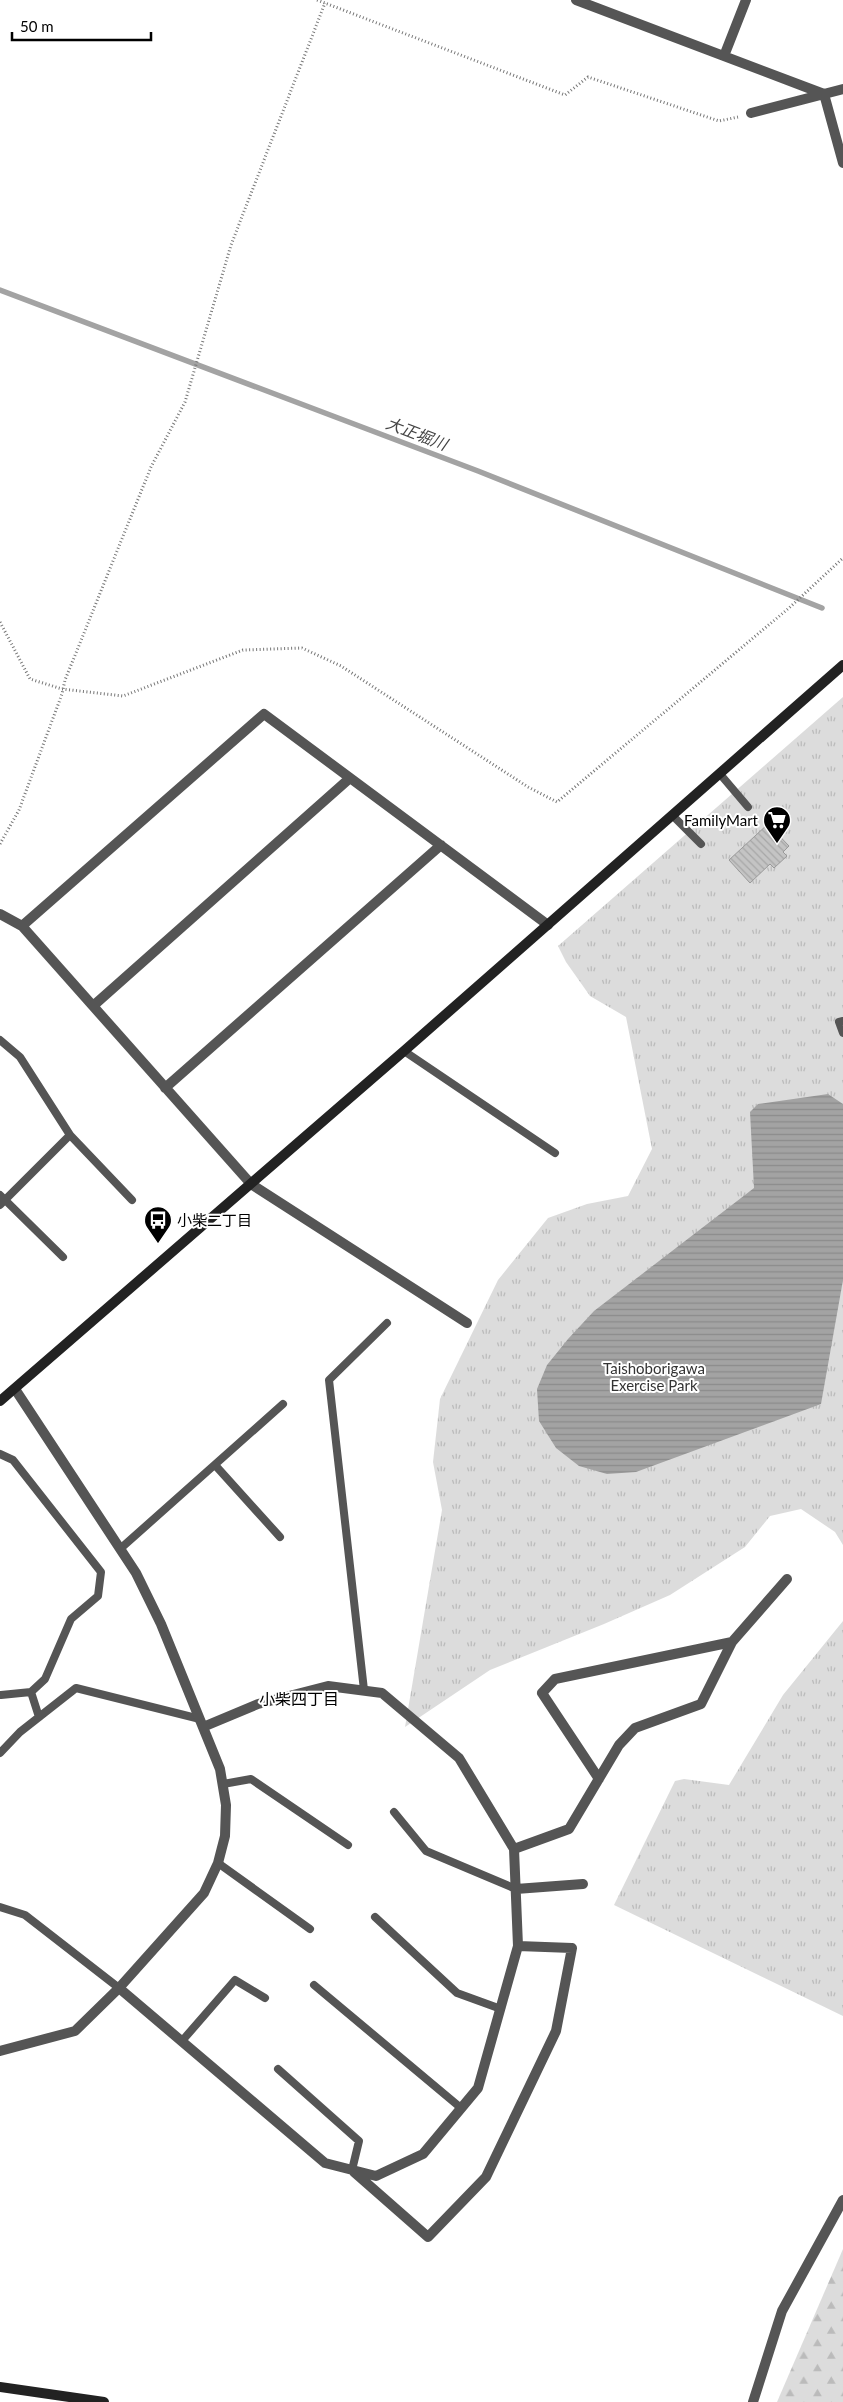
<svg xmlns="http://www.w3.org/2000/svg" width="843" height="2402" viewBox="0 0 843 2402" font-family="Lato,'Noto Sans JP',sans-serif">
	<style>
		.grass { fill: url(#grass-tufts) }
		.forest { fill: url(#forest-firs) }
		.water { fill: url(#water-rules) }
		.lines { fill: none; stroke-linecap: round; stroke-linejoin: round }
		.stream { stroke: #a3a3a3; stroke-width: 5.5 }
		.building { fill: url(#building-back-hatch); stroke: #999 }
		.path { stroke: #777; stroke-width: 3; stroke-dasharray: 1 2.5; stroke-linecap: butt }
		.lane { stroke: #555; stroke-width: 8 }
		.street { stroke: #555; stroke-width: 10 }
		.secondary { stroke: #222; stroke-width: 10 }
		.labels { text-anchor: middle; dominant-baseline: central; stroke-width: 4; stroke-linejoin: round; paint-order: stroke }
		.poi-label { font-size: 15px; fill: #000; stroke: #fff; text-anchor: end }
		.park-label { font-size: 15px; fill: #333; stroke: #fff }
		.water-label { font-size: 16px; font-style: italic; fill: #444; stroke: #fff }
		.neighbourhood-label { font-size: 16px; fill: #000; stroke: #fff }
	</style>
	<defs>
		<pattern id="grass-tufts" width="24" height="20" patternUnits="userSpaceOnUse" patternTransform="scale(1.25)"><rect width="24" height="20" fill="#dcdcdc"/><path d="M3 7l-1-3M5 7V3M7 7l1-3M15 17l-1-3M17 17v-4M19 17l1-3" fill="none" stroke="#bbb"/></pattern>
		<pattern id="forest-firs" width="22" height="20" patternUnits="userSpaceOnUse" patternTransform="scale(1.25)"><rect width="22" height="20" fill="#dcdcdc"/><path d="M5 1l3.5 6h-7zM16 11l3.5 6h-7z" fill="#bbb"/></pattern>
		<pattern id="water-rules" width="6" height="5" patternUnits="userSpaceOnUse" patternTransform="scale(1.25)"><rect width="6" height="5" fill="#a3a3a3"/><path d="M0 2.5h6" fill="none" stroke="#8b8b8b"/></pattern>
		<pattern id="building-back-hatch" width="6" height="6" patternUnits="userSpaceOnUse" patternTransform="scale(1.25)"><rect width="6" height="6" fill="#c4c4c4"/><path d="M-1 5l2 2M0 0l6 6M5-1l2 2" fill="none" stroke="#a7a7a7"/></pattern>
	</defs>
	<rect width="100%" height="100%" fill="#fff"/>
	<path class="grass" d="M843 697V1545L835 1532 801 1509 770 1516 745 1547 670 1595 604 1624 490 1670 405 1727 442 1510 433 1462 440 1399 498 1280 548 1218 587 1204 628 1196 652 1149 626 1017 590 996 566 962 558 946Z
		M843 1621V2016L614 1905 675 1781 684 1779 729 1785 783 1695Z"/>
	<path class="forest" d="M843 2249V2402H777Z"/>
	<path class="water" d="M828 1094 843 1104V1280L821 1404 636 1472 607 1474 579 1466 556 1448 539 1421 537 1389 547 1365 568 1339 594 1311 754 1188 750 1112 758 1104Z"/>
	<g class="lines">
		<path class="stream" d="M0 290 478 471 822 608"/>
	</g>
	<path class="building" d="M768 824 789 846 783 852 787 856 774 868 770 864 750 883 729 860Z"/>
	<g class="lines">
		<path class="path" d="M317 0 565 95 588 77 719 121 738 117
			M0 622 30 679 62 689 123 696 243 650 302 648 341 666 528 787 557 802 789 608 843 558
			M0 844 19 810 62 694 65 680 151 467 185 402 231 245 325 3"/>
		<path class="lane" d="M720 774 748 807
			M673 816 701 844
			M843 1021 839 1022 843 1033
			M0 1040 20 1057 70 1135
			M404 1051 555 1153
			M0 1195 63 1257
			M0 1205 70 1135 132 1200
			M0 1454 13 1460 101 1572 98 1596 71 1619 45 1679 31 1692 39 1717
			M215 1465 280 1537
			M120 1549 283 1404
			M364 1690 329 1380 387 1323
			M1 1695 31 1692
			M0 1753 20 1732 76 1688 200 1719
			M223 1784 251 1779 348 1845
			M394 1812 426 1851 516 1889
			M218 1863 310 1929
			M0 1907 25 1915 119 1988
			M375 1917 457 1993 501 2009
			M314 1985 461 2108
			M182 2041 235 1980 265 1998
			M278 2069 359 2141 352 2170"/>
		<path class="street" d="M576 0 824 94 843 163
			M724 56 746 0
			M751 113 843 89
			M0 914 22 926 251 1184 467 1323
			M22 926 264 714 548 925
			M93 1006 350 778
			M165 1088 441 845
			M599 1779 542 1693 555 1679 732 1642
			M514 1849 569 1829 619 1745 635 1728 701 1704 732 1642 787 1579
			M516 1889 583 1884
			M119 1988 325 2163 376 2176 423 2154 478 2088 518 1946 514 1849 459 1758 382 1693 328 1686 258 1704 203 1727
			M0 2051 75 2031 119 1988 204 1893 218 1863 225 1836 226 1805 220 1769 161 1624 136 1573 15 1389
			M354 2172 428 2237 486 2177 556 2031 572 1948 518 1946
			M753 2402 782 2311 843 2200"/>
		<path class="secondary" d="M0 1401 404 1051 843 665
			M0 2387 104 2402"/>
	</g>
	<defs>
		<g id="supermarket-pin" transform="scale(1.4375)"><path d="M0 17L-7.5 6A9.5 9.5 0 1 1 7.5 6Z" fill="#000" stroke="#fff"/><path d="M-6-5.5h2.5l.6 2H6L4.5 2H-2.5L-4.4-4H-6ZM-1.5 3.2a1.3 1.3 0 1 0 .1 0ZM3 3.2a1.3 1.3 0 1 0 .1 0Z" fill="#fff"/></g>
		<g id="bus-pin" transform="scale(1.4375)"><path d="M0 17L-7.5 6A9.5 9.5 0 1 1 7.5 6Z" fill="#000" stroke="#fff"/><path d="M-5-6H5V4H4V6H2V4H-2V6H-4V4H-5ZM-3.5-4V0h7V-4ZM-3.5 1.2v1.5H-2V1.2ZM2 1.2v1.5H3.5V1.2Z" fill="#fff"/></g>
	</defs>
	<g fill-rule="evenodd">
		<use href="#supermarket-pin" x="777" y="820"/>
		<use href="#bus-pin" x="158" y="1220"/>
	</g>
	<g class="labels">
		<g class="poi-label">
			<text x="758" y="820">FamilyMart</text>
			<text x="177" y="1220" text-anchor="start">小柴二丁目</text>
		</g>
		<g class="park-label">
			<text x="654" y="1368">Taishoborigawa<tspan x="654" dy="17">Exercise Park</tspan></text>
		</g>
		<g class="water-label">
			<text transform="translate(417 433) rotate(21)">大正堀川</text>
		</g>
		<g class="neighbourhood-label">
			<text x="299" y="1698">小柴四丁目</text>
		</g>
	</g>
	<path d="M12 32v8h139v-8" fill="none" stroke="#000000" stroke-width="2.5"/>
	<text x="20" y="32" font-size="15" fill="#000000" stroke="#ffffff" stroke-width="4" paint-order="stroke">50 m</text>
</svg>
